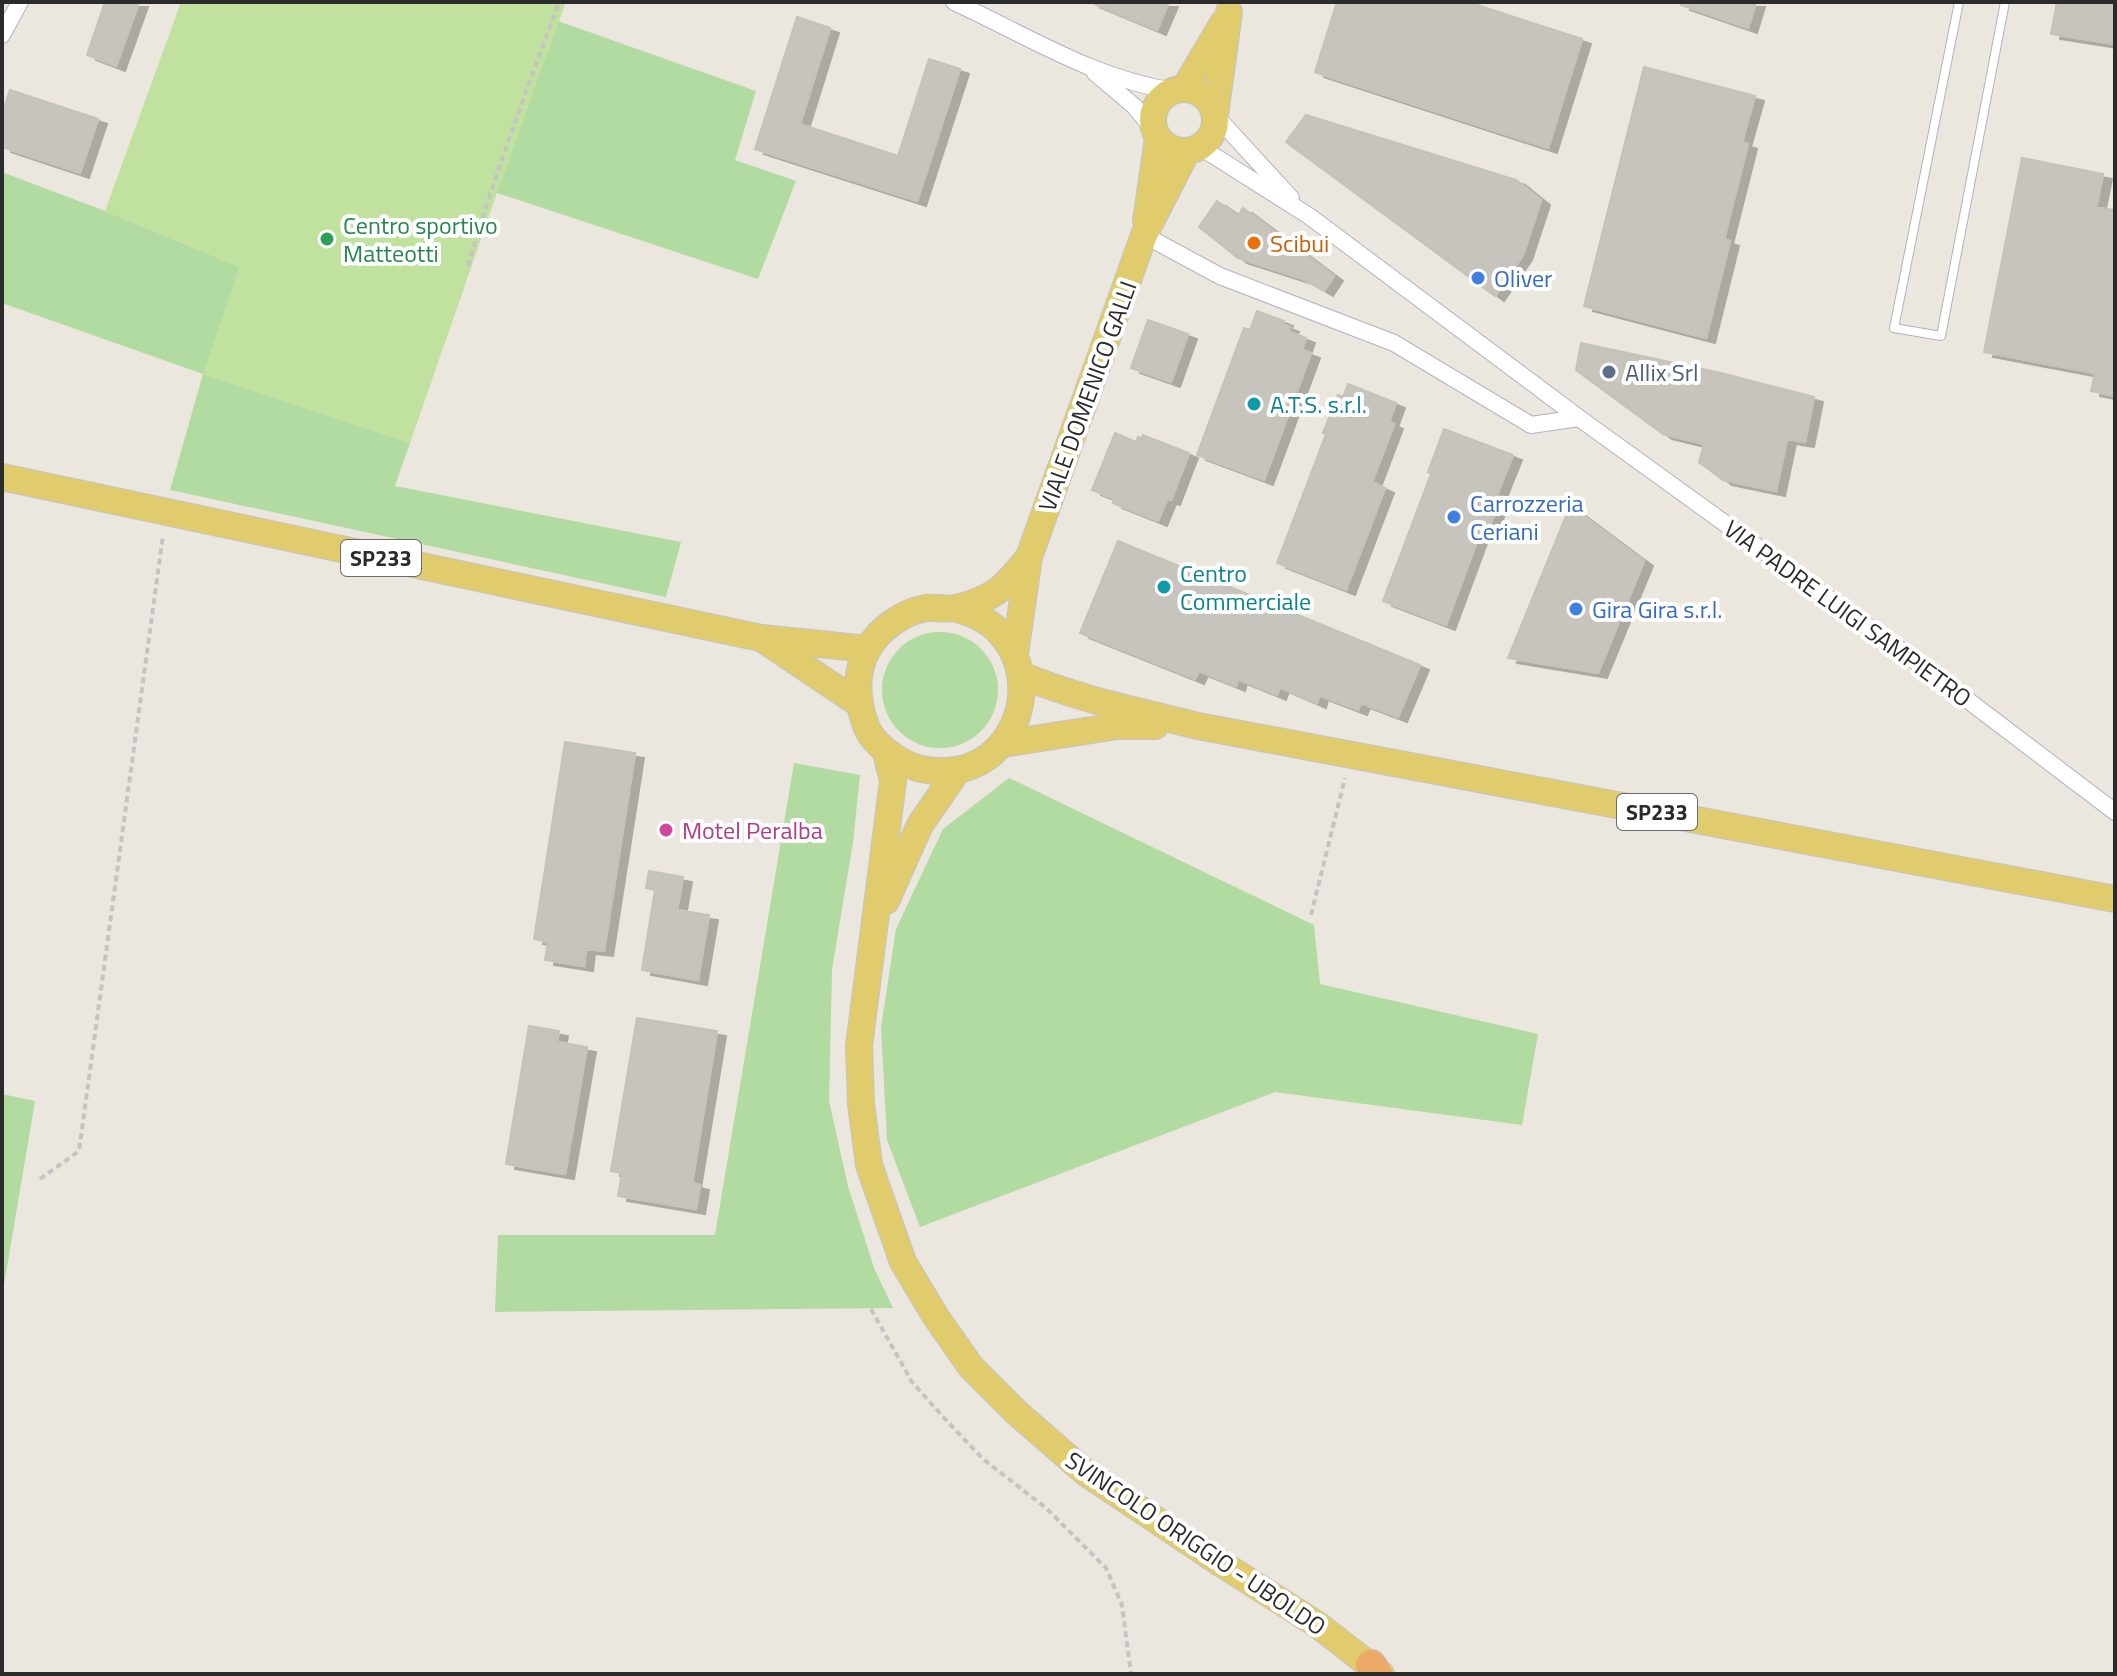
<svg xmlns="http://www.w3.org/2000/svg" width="2117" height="1676" viewBox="0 0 2117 1676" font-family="'Titillium Web',sans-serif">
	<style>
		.green { fill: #b1dba1 }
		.pitch { fill: #c1e19e }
		.building { fill: #c7c4bd; stroke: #c6c2b8; stroke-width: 2; filter: url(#shadow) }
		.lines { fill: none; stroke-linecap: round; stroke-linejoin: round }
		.service-casing { stroke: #b2b3bd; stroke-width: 10 }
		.minor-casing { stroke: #b2b3bd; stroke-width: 18 }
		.primary-casing { stroke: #c4c4c4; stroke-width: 28 }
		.motorway-casing { stroke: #c4c4c4; stroke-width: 32 }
		.path { stroke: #c4c4c4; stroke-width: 4; stroke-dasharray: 6 4; stroke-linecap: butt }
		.service { stroke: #fff; stroke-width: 8 }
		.minor { stroke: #fff; stroke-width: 16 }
		.primary { stroke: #e1cc6d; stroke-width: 26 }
		.motorway { stroke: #eca968; stroke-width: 30 }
		.leisure-dot { fill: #2e9e5b; stroke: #fff; stroke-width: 3 }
		.food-dot { fill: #e8710a; stroke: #fff; stroke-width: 3 }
		.shop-dot { fill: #3f7fe0; stroke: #fff; stroke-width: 3 }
		.service-dot { fill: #5c6f8a; stroke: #fff; stroke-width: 3 }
		.culture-dot { fill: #0f9aa8; stroke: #fff; stroke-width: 3 }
		.hotel-dot { fill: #d1479c; stroke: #fff; stroke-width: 3 }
		.labels { text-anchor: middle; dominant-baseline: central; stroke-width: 8; stroke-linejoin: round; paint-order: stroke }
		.shield { fill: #fff; stroke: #6b6b6b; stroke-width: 2 }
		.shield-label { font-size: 22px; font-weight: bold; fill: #2b2b2b }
		.leisure-label { font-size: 24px; fill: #27864d; stroke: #fff; text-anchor: start }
		.food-label { font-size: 24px; fill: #c56008; stroke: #fff; text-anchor: start }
		.shop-label { font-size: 24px; fill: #366cbe; stroke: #fff; text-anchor: start }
		.service-label { font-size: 24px; fill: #4e5e75; stroke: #fff; text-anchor: start }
		.street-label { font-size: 24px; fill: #2b2b2b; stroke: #fff }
		.culture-label { font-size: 24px; fill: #0d838f; stroke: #fff; text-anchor: start }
		.hotel-label { font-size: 24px; fill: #b23c85; stroke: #fff; text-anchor: start }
	</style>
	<defs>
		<filter id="shadow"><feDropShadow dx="9" dy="5" stdDeviation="0" flood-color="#0004"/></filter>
	</defs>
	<rect width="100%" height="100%" fill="#ebe6de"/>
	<path class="green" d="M558 21 756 91 735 160 796 181 758 279 497 193Z
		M2 172 105 211 240 267 204 374 410 443 395 486 681 542 666 597 170 490 203 374 2 303Z
		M882 690a58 58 0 1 1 116 0a58 58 0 1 1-116 0Z
		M794 763 860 775 853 842 832 970 829 1101 848 1186 874 1268 893 1308 495 1312 498 1235H715Z
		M1009 778 1314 925 1320 984 1538 1034 1522 1125 1275 1092 920 1227 887 1140 881 1027 896 929 943 829Z
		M2 1094 35 1101 2 1297Z"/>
	<path class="pitch" d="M181 2H566L497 193 410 443 203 374 240 267 105 211Z"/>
	<path class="building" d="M105 2H139L116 66 87 55Z
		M1090 2H1169L1157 30Z
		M1337 2H1468L1582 39 1548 148 1315 72Z
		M1682 2H1756L1748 28 1681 5Z
		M2057 2H2115V44L2051 34Z
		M797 17 830 28 800 124 898 156 929 59 960 69 917 201 755 149Z
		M1644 67 1755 96 1742 142 1748 144 1724 239 1730 241 1706 338 1584 306Z
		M10 90 98 119 80 173 2 147V114Z
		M1306 115 1516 180 1541 200 1523 255 1495 296 1286 142Z
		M2022 158 2103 174 2096 208 2115 210V396L2091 391 2095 373 1984 352Z
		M1217 201 1238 216 1243 208 1334 276 1324 291 1303 279 1238 258 1199 227Z
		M1257 311 1284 321 1282 324 1290 327 1288 331 1306 338 1302 350 1311 353 1264 480 1197 455 1244 328 1250 330Z
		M1148 320 1188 334 1171 382 1131 368Z
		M1581 343 1721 373 1814 397 1805 442 1787 439 1776 491 1723 480 1699 462 1704 444 1663 434 1576 370Z
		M1348 384 1396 403 1389 422 1394 424 1372 482 1385 488 1346 590 1277 563 1326 434 1323 433 1338 395 1343 397Z
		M1444 429 1513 455 1497 495 1501 497 1485 538 1479 536 1446 625 1383 601 1431 474 1428 472Z
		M1115 433 1136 442 1138 437 1142 438 1143 435 1189 453 1171 500 1167 499 1158 521 1113 503 1115 499 1092 490Z
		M1570 506 1644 561 1598 673 1508 658Z
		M1118 541 1420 665 1398 717 1361 703 1358 710 1319 695 1317 703 1280 687 1277 695 1238 679 1236 686 1199 671 1195 679 1080 633Z
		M565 742 635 753 604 951 586 949 584 966 545 960 548 942 534 939Z
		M649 871 683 877 677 910 709 915 698 980 642 970 655 890 646 888Z
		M637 1018 717 1031 692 1183 700 1185 696 1209 618 1196 622 1173 611 1171Z
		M529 1026 559 1031 557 1042 587 1047 565 1174 506 1164Z"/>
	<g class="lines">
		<g class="service-casing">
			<path id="service" d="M1959 2 1894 328 1941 336 2005 2"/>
		</g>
		<g class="minor-casing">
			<path id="minor" d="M954 2C1026 35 1094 79 1174 91
				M2 35 20 2
				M1095 73 1134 106 1155 131
				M1215 115 1291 198
				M1200 147 1309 216 1579 418 1932 673 2115 812
				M1144 235 1220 276 1394 343 1531 425 1579 418"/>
		</g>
		<g class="primary-casing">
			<path id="primary" d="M1184 89 1223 23
				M1153 120a31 31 0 1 1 62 0a31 31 0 1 1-62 0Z
				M1215 115 1229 12
				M1146 221 1158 138
				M2 477 761 638 868 649
				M955 608C970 613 987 619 998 631 1046 680 1016 769 945 771 928 772 914 769 899 760 886 752 872 741 866 726 857 701 854 673 868 649 879 629 903 612 926 608 936 607 946 610 956 608 965 606 977 602 985 598 1003 591 1017 571 1029 557
				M764 640 858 703
				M1015 654 1029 557 1144 235 1187 151
				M1021 675C1078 699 1138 711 1198 726L2115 899
				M1002 744 1117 726H1155
				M886 752 893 781 859 1046 861 1104 869 1165 903 1262 936 1317 971 1367 1016 1412 1086 1473 1222 1564 1318 1625 1381 1674
				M886 901 920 825 957 771"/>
		</g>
		<g class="motorway-casing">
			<path id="motorway" d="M1371 1665 1377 1674"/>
		</g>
		<path class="path" d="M468 266C494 176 527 89 559 2
			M1311 915 1345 778
			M40 1179 79 1151 163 535
			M871 1309 912 1382 946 1420 983 1459 1046 1508 1106 1568 1122 1605 1131 1674"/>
		<use href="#service" class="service"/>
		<use href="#minor" class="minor"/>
		<use href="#primary" class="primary"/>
		<use href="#motorway" class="motorway"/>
	</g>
	<circle class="leisure-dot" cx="327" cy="239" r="8"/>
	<circle class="food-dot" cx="1254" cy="243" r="8"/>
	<g class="shop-dot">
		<circle cx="1478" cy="278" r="8"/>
		<circle cx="1454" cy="517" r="8"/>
		<circle cx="1576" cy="609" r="8"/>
	</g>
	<circle class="service-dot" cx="1609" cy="372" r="8"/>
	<g class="culture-dot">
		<circle cx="1254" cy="404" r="8"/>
		<circle cx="1164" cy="587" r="8"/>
	</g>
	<circle class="hotel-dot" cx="666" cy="830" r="8"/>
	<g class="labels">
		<g class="shield">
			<rect x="341" y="540" width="80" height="36" rx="6"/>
			<rect x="1617" y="794" width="80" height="36" rx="6"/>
		</g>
		<g class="shield-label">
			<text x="381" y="558">SP233</text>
			<text x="1657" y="812">SP233</text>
		</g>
		<g class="leisure-label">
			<text x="343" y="225">Centro sportivo<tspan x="343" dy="28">Matteotti</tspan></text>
		</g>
		<g class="food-label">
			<text x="1270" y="243">Scibui</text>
		</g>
		<g class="shop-label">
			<text x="1494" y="278">Oliver</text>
			<text x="1470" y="503">Carrozzeria<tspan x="1470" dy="28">Ceriani</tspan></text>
			<text x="1592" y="609">Gira Gira s.r.l.</text>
		</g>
		<g class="service-label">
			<text x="1625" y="372">Allix Srl</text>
		</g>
		<g class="street-label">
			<text transform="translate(1087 396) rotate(-70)">VIALE DOMENICO GALLI</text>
			<text transform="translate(1848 613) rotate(36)">VIA PADRE LUIGI SAMPIETRO</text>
			<text transform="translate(1196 1543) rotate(34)">SVINCOLO ORIGGIO - UBOLDO</text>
		</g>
		<g class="culture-label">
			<text x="1270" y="404">A.T.S. s.r.l.</text>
			<text x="1180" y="573">Centro<tspan x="1180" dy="28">Commerciale</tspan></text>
		</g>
		<g class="hotel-label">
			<text x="682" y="830">Motel Peralba</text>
		</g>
	</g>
	<rect width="2117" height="1676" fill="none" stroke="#2b2b2b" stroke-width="8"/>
</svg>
